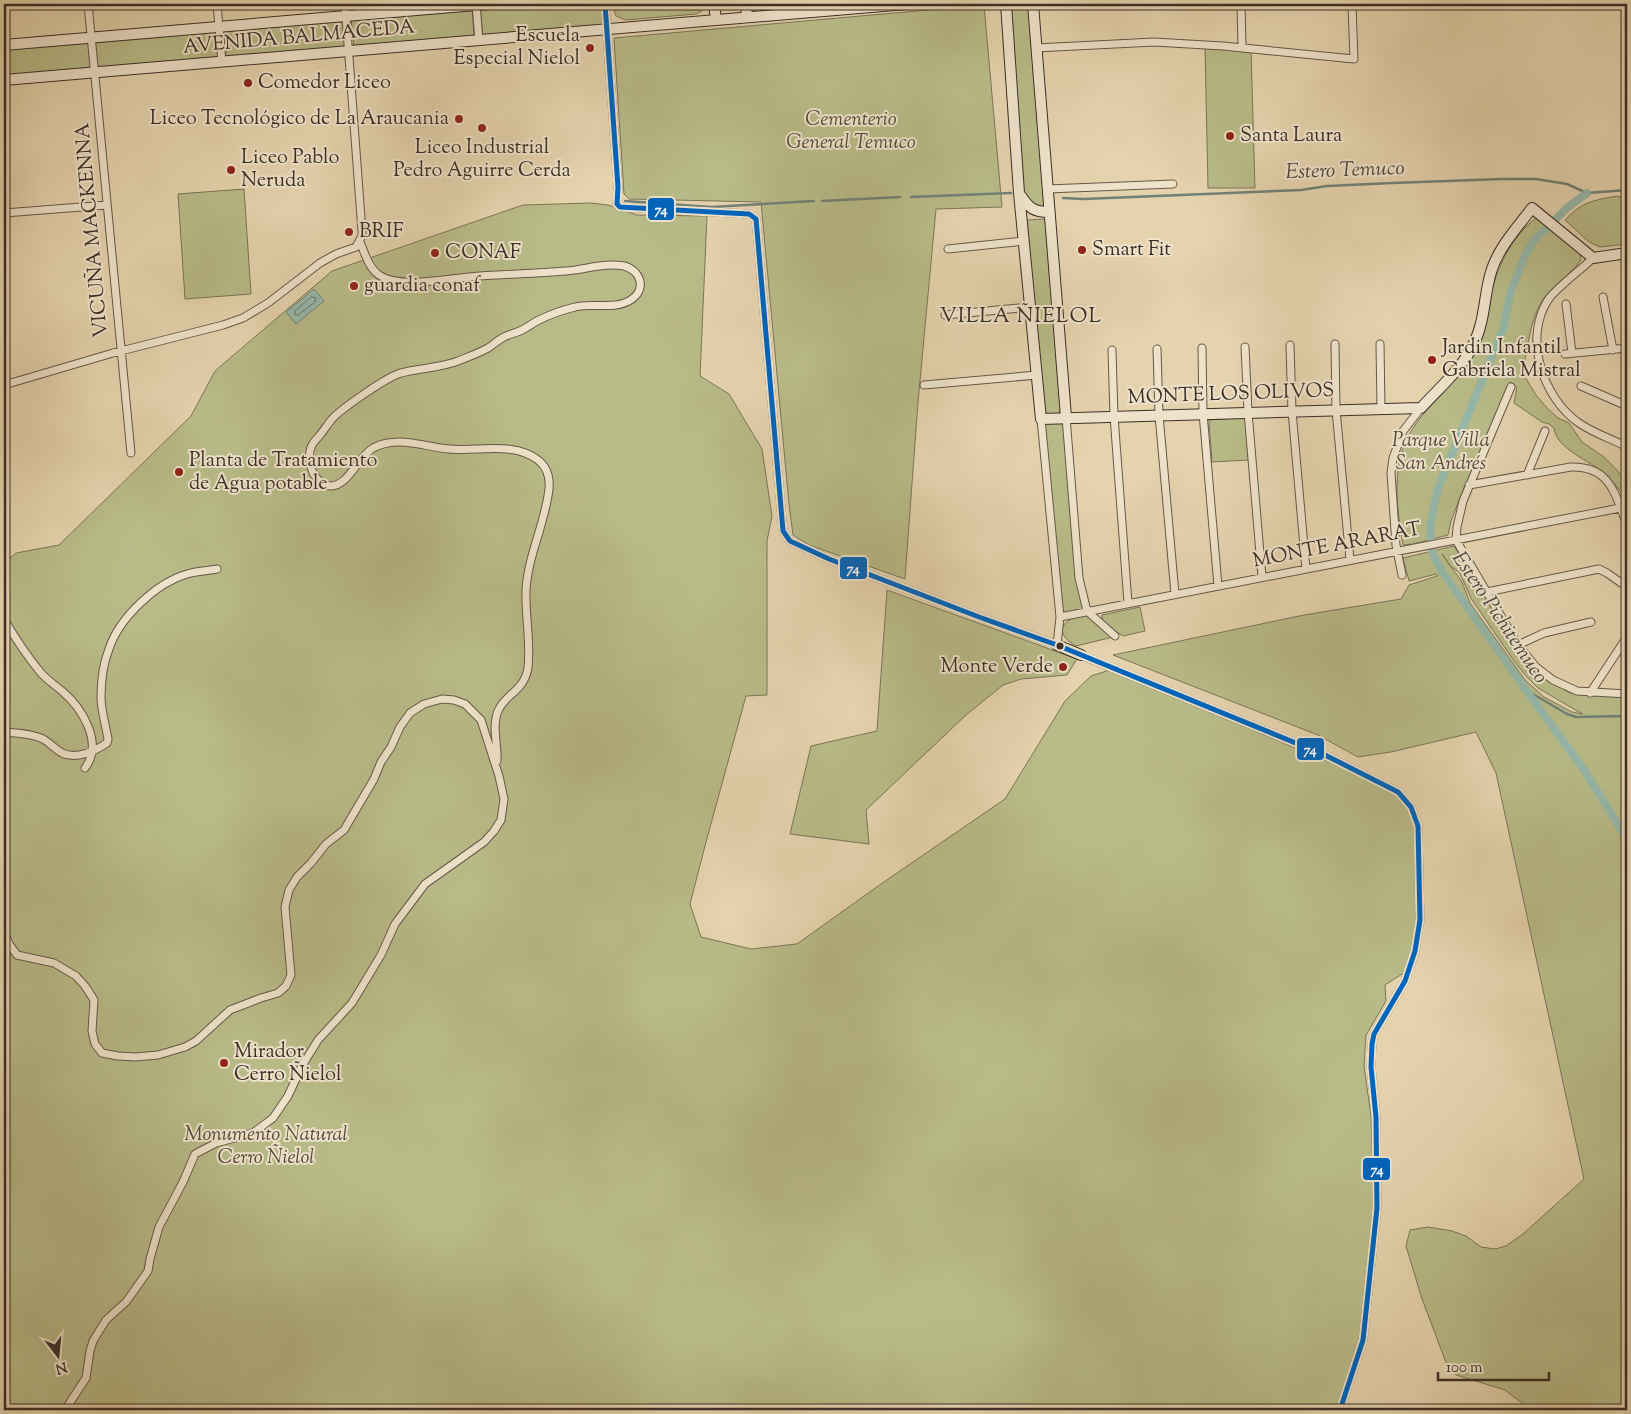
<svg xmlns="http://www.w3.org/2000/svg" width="1631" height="1414" viewBox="0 0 1631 1414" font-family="'Sorts Mill Goudy',serif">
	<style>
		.green { fill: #b8bb88; stroke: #7a7558; fill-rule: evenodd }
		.water { fill: #96b8aa; stroke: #728176 }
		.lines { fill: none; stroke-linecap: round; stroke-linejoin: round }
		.shore { stroke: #697468; stroke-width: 1 }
		.stream { stroke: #728176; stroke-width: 2.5 }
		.canal { stroke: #96b8aa; stroke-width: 8 }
		.street-casing { stroke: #665849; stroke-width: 9 }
		.secondary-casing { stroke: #3c2f27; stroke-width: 12 }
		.street { stroke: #eee2ca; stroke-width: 7 }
		.secondary { stroke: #eee2ca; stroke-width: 10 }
		.bus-1-casing { stroke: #eee2ca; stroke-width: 9 }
		.bus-1 { stroke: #0065bd; stroke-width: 5 }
		.poi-dot { fill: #8f2418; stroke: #eee2ca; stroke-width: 2 }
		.bus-dot { fill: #3c2f27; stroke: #eee2ca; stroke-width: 2 }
		.labels { text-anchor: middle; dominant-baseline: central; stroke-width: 4; stroke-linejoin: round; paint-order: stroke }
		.poi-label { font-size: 20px; fill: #3c2f27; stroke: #eee2ca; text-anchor: start }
		.street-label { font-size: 20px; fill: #3c2f27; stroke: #eee2ca }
		.park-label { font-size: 20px; font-style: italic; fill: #554b3a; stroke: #eee2ca }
		.water-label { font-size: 21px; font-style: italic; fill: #4e4a41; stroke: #eee2ca }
		.neighbourhood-label { font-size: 21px; letter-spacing: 1px; fill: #3c2f27; stroke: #eee2ca }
		.line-badge { stroke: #eee2ca; stroke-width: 2 }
		.badge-label { font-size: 14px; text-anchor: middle; font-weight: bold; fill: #fff }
	</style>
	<rect width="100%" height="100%" fill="#e5d3ae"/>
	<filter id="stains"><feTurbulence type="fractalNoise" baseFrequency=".004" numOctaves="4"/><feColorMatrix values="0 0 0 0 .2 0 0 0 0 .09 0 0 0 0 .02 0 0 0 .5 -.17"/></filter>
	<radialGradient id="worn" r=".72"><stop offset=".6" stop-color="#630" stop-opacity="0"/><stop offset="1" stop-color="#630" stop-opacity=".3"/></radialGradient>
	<path class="green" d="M522 4H601L603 25 483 36 480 7Z
		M616 4H705L702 11 696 14 626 20 616 16 614 10Z
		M747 4H861L748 15Z
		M1007 4H1030L1045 209H1036L1023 197Z
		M984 5 1002 207 936 209 918 402 905 579 809 545 793 535 789 504 761 202 629 199 624 194 614 38Z
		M472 8 474 36 354 46 351 19Z
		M342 20 345 47 226 57 224 30Z
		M216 29 219 59 98 69 94 40Z
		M89 40 92 70 4 78V48Z
		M1205 47 1251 50 1255 188H1208Z
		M244 189 251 294 185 299 178 194Z
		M1617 196 1627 199V244L1600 247 1589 242 1565 220C1583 201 1592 201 1617 196Z
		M591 203 608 205 637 215 707 216 700 376 729 394 762 449 772 516 767 541V695L746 696 706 842 690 904 701 937 751 949 797 944 881 884 1005 799 1065 701 1091 676 1116 668 1150 685 1302 751 1368 777 1400 795 1414 813 1421 911 1407 971 1385 985 1386 1001 1366 1035 1364 1066 1371 1116 1374 1204 1361 1339 1337 1410H4V563L16 553 59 545 191 416 215 371 332 271 523 205Z
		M1536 218 1540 219 1580 254 1581 260C1571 274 1556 283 1545 297 1529 318 1529 347 1522 372L1536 395 1547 408 1558 418 1569 423 1582 442 1604 457 1616 469 1627 483V497C1619 491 1613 481 1605 474 1591 461 1556 449 1554 428L1549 424 1542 422 1514 403 1517 387 1510 382 1477 461 1465 485 1451 521 1448 535 1413 544 1403 545C1398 516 1393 479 1402 451 1415 410 1461 382 1480 343 1486 330 1487 314 1490 299 1496 269 1511 237 1536 218Z
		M1045 219 1061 409C1057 418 1048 416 1043 411L1027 220Z
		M1246 417 1249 460 1212 462 1209 420Z
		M1064 420 1075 570 1085 609 1062 614 1044 421Z
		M1454 546 1516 648 1534 672 1570 693 1627 698V1410H1531L1505 1390 1456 1375 1447 1365 1422 1299 1406 1246 1410 1230 1428 1227 1452 1231 1466 1236 1481 1247 1495 1249 1506 1246 1523 1234 1584 1179 1496 773 1476 732 1391 752 1358 757 1318 735 1113 655 1304 615 1401 599 1409 585 1437 576 1436 574 1409 581 1403 558ZM1442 554 1450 566 1459 572 1472 600 1514 661 1526 676 1538 688 1577 711 1583 714 1572 712 1544 697 1525 680 1470 603 1462 582Z
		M887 590 1077 659 1067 675 1021 679 1003 685 966 715 866 810 869 844 790 834 811 746 877 731Z
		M1140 607 1145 631 1123 636 1109 627 1102 619V615Z
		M1084 615 1089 617 1113 637 1076 646C1053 633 1061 619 1084 615Z"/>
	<path class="water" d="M314 289 324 301 296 324 286 312Z"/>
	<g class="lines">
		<path class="shore" d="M312 297 316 298 315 302 298 315H295V311Z"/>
		<path class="stream" d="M911 197 1011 193
			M1063 198 1084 199 1301 190 1327 186 1392 183 1502 179H1536L1567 184 1587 193 1627 190
			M625 201 711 207 814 201
			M822 201 900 197
			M1526 690 1567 714 1576 717 1627 716"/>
		<path class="canal" d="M1587 193 1568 207 1533 241 1523 260 1511 291 1503 329 1438 488 1430 526 1431 545 1433 555 1443 573 1526 690 1584 770 1627 839"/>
		<g class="street-casing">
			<path id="street" d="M88 4 131 453
				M217 4 222 62
				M476 4 479 40
				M605 4 618 187 617 204 620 207 749 214 756 219 783 531 790 541 829 559 979 617 1057 645 1060 617 1041 419
				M1241 4 1242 47
				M1036 48 1154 42 1223 46 1354 59 1352 4
				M1047 189 1173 184
				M4 213 107 205
				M360 242C365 254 369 268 379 275 399 289 446 279 469 277 501 274 533 274 566 271 584 270 605 262 624 266 629 267 631 269 635 272 643 281 642 292 632 299 615 311 593 302 575 307 563 310 549 315 539 320 533 323 528 327 522 330 516 333 509 334 504 337 498 340 493 345 488 348 479 353 468 357 458 361 440 368 420 368 401 373 388 376 341 409 332 419 328 424 324 430 320 435 318 438 314 441 312 445 305 459 313 485 331 486 348 486 358 457 373 448 398 435 424 447 449 449 478 452 513 441 538 460 547 467 550 478 549 489 545 524 528 555 526 590 525 616 531 642 528 668 524 691 507 693 499 709 491 724 498 745 497 761
				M948 249 1024 241
				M1593 258C1582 269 1556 288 1548 300 1523 339 1543 398 1579 423 1593 433 1612 439 1627 447
				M1603 297 1613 350
				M1566 304 1572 353
				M945 315 1030 307
				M1335 344 1336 410 1350 560
				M1380 344 1381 409
				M1290 345 1292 411 1306 569
				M1245 347 1248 412 1262 577
				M1202 348 1203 413 1218 586
				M1157 349 1159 415 1175 594
				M1112 350 1114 416 1128 603
				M1565 354 1627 348
				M4 385 113 353 223 325 243 318 268 303 320 263 336 254 356 247 362 236V231L345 4
				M924 385 1037 375
				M1581 386 1627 406
				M1511 387 1463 501 1457 527 1456 540 1518 645 1536 667 1553 680 1577 691 1627 694
				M1066 417 1079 578 1087 611 1115 636
				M1527 475 1545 431
				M1469 485 1571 467C1611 466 1615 495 1627 525
				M1402 575 1396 545 1391 473 1393 458 1403 431 1421 408
				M1487 592 1599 569 1607 573 1627 587
				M1060 617 1620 508
				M4 619C15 638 27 656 41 673 47 680 55 685 62 691 82 708 104 743 85 768
				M1518 645 1544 633 1591 622
				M1081 655 1325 755 1398 792 1411 807 1418 826 1420 920 1415 951 1405 981 1374 1034 1372 1044 1371 1067 1376 1117 1377 1208 1363 1340 1340 1410
				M1590 693 1627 637
				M4 732C16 733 31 733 43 739 50 743 55 749 62 753 76 760 95 751 107 743L108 739C106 727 101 710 101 698 101 681 103 664 109 649 119 618 156 583 187 574 197 571 207 571 217 569
				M4 931 9 944 17 955 54 963 76 976 85 986 94 1000 92 1031 95 1044 102 1053 118 1056 135 1057 158 1055 185 1047 196 1041 230 1010 261 998 278 993 286 986 291 975 285 907 289 890 297 877 311 863 326 844 344 830 374 779 381 762 391 747 400 727 410 713 424 704 442 699 454 700 465 704 481 720 499 776 504 799 501 820 494 831 484 842 425 884 395 924 381 955 352 1003 318 1040 302 1066 288 1096 273 1118 253 1133 216 1143 195 1154 183 1182 159 1227 150 1259 148 1271 126 1302 106 1320 93 1341 90 1351 86 1378 65 1410"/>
		</g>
		<g class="secondary-casing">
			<path id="secondary" d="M714 4 716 20
				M746 4 747 17
				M1006 4 1019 193 1041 419 1421 408C1439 388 1463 368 1474 343 1485 321 1484 295 1491 272 1498 248 1517 228 1532 208L1593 258 1627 253
				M1033 4 1066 417
				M4 45 488 4
				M4 80 907 4
				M1021 196C1029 208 1034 212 1049 212
				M1057 645 1081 655"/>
		</g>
		<use href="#street" class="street"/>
		<use href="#secondary" class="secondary"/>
		<g class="bus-1-casing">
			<path id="bus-1" d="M605 4 618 187 617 204 620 207 749 214 756 219 783 531 790 541 829 559 979 617 1057 645 1325 755 1398 792 1411 807 1418 826 1420 920 1415 951 1405 981 1374 1034 1372 1044 1371 1067 1376 1117 1377 1208 1363 1340 1340 1410"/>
		</g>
		<use href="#bus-1" class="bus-1"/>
	</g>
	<g class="poi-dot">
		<circle cx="590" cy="48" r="5"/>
		<circle cx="248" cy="83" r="5"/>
		<circle cx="459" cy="119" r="5"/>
		<circle cx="482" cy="128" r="5"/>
		<circle cx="1230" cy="136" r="5"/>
		<circle cx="231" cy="170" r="5"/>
		<circle cx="349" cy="232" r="5"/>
		<circle cx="1082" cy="250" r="5"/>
		<circle cx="435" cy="253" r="5"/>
		<circle cx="354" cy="286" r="5"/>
		<circle cx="1432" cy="360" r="5"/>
		<circle cx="179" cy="472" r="5"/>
		<circle cx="1063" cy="667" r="5"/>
		<circle cx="224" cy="1063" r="5"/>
	</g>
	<circle class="bus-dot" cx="1060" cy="646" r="4.5"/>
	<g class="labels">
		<g class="poi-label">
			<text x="580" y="36" text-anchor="end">Escuela<tspan x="580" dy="23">Especial Nielol</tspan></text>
			<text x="258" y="83">Comedor Liceo</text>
			<text x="449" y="119" text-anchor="end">Liceo Tecnológico de La Araucania</text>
			<text x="1240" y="136">Santa Laura</text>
			<text x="482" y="148" text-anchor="middle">Liceo Industrial<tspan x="482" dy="23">Pedro Aguirre Cerda</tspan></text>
			<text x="241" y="158">Liceo Pablo<tspan x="241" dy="23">Neruda</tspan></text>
			<text x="359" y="232">BRIF</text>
			<text x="1092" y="250">Smart Fit</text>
			<text x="445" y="253">CONAF</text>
			<text x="364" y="286">guardia conaf</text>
			<text x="1442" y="348">Jardin Infantil<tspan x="1442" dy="23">Gabriela Mistral</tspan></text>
			<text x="189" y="461">Planta de Tratamiento<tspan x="189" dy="23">de Agua potable</tspan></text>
			<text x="1053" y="667" text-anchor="end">Monte Verde</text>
			<text x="234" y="1052">Mirador<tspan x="234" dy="23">Cerro Ñielol</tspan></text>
		</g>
		<g class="street-label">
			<text transform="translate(299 38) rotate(-5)">AVENIDA BALMACEDA</text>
			<text transform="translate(93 230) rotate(-95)">VICUÑA MACKENNA</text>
			<text transform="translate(1231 395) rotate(-2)">MONTE LOS OLIVOS</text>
			<text transform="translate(1337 546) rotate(-11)">MONTE ARARAT</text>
		</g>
		<g class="park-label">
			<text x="851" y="120">Cementerio<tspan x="851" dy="23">General Temuco</tspan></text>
			<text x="1441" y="441">Parque Villa<tspan x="1441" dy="23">San Andrés</tspan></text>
			<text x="266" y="1135">Monumento Natural<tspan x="266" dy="23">Cerro Ñielol</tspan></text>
		</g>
		<g class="water-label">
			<text transform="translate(1345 171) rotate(-2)">Estero Temuco</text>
			<text transform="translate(1499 618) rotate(56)">Estero Pichitemuco</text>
		</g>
		<g class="neighbourhood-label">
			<text x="1021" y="317">VILLA ÑIELOL</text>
		</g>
	</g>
	<g class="line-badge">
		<rect x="647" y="197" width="28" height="24" rx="5" fill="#0065bd"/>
		<rect x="839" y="556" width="29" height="24" rx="5" fill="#0065bd"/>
		<rect x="1296" y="737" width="29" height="24" rx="5" fill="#0065bd"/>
		<rect x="1362" y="1157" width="29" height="24" rx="5" fill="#0065bd"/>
	</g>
	<g class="badge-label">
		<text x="661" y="214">74</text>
		<text x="853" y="573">74</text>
		<text x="1310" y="754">74</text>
		<text x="1377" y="1174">74</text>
	</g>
	<rect width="1631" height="1414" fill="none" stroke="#e5d3ae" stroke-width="20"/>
	<rect x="5" y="5" width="1621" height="1404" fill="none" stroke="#3c2f27" stroke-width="2.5"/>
	<rect x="10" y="10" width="1611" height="1394" fill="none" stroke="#3c2f27"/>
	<g transform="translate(58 1356) rotate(164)" stroke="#eee2ca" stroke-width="4" paint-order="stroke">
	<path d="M0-4L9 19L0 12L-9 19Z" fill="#3c2f27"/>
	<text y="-8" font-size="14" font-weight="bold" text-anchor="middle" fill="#3c2f27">N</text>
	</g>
	<path d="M1438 1372v8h111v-8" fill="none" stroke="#3c2f27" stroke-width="2.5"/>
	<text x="1446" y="1372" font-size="15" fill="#3c2f27" stroke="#eee2ca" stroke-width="4" paint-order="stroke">100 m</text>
	<rect width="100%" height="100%" filter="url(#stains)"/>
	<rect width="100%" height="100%" fill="url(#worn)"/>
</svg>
